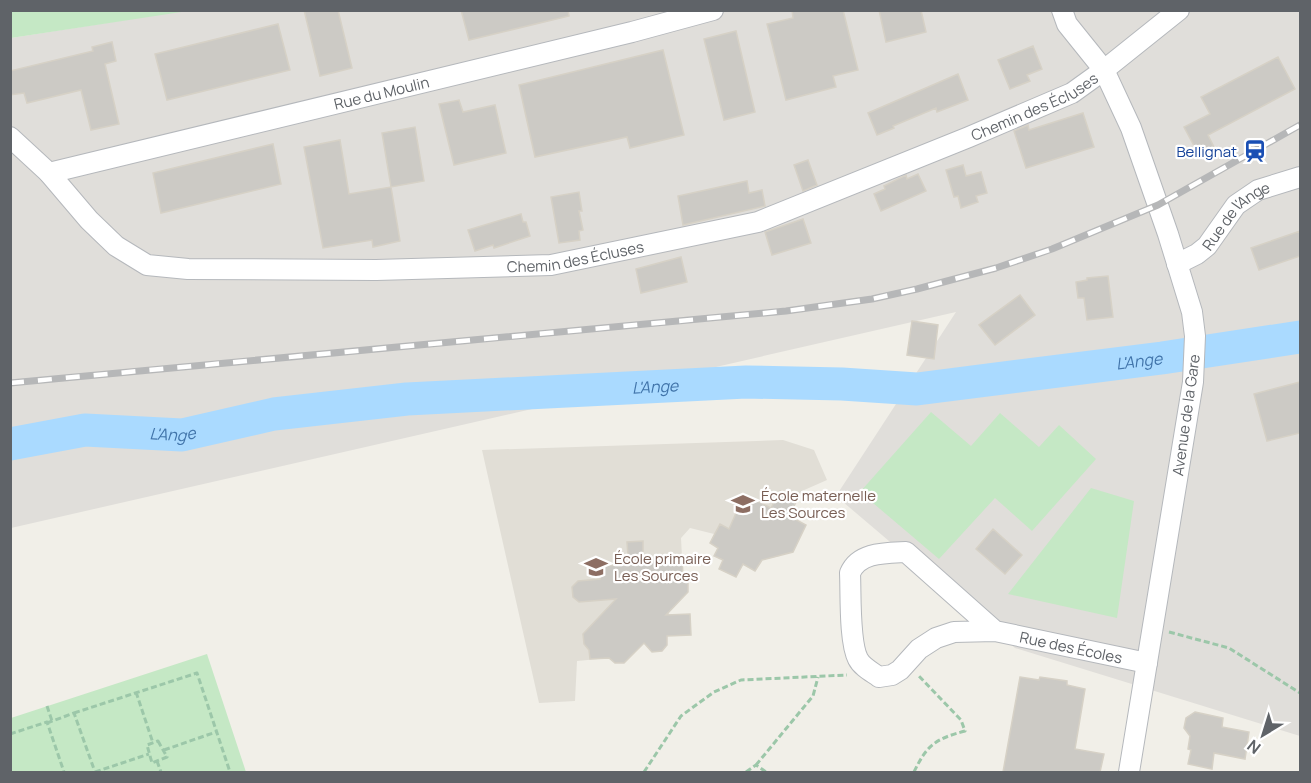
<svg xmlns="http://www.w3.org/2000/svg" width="1311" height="783" viewBox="0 0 1311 783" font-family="Manrope,sans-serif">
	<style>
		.industrial { fill: #e0deda }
		.education { fill: #e1ded6 }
		.green { fill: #c5e8c5 }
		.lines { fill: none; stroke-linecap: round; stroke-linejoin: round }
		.river { stroke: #aadaff; stroke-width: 33 }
		.building { fill: #cccac5; stroke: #d6d1c6; stroke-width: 1.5 }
		.minor-casing { stroke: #b5b8bc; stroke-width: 22 }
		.path { stroke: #9cc7a9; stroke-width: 3; stroke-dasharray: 6 3; stroke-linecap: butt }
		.minor { stroke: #fff; stroke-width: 20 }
		.rail-casing { stroke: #b6b7b8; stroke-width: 7 }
		.rail { stroke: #fff; stroke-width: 4.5; stroke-dasharray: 14; stroke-linecap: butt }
		.labels { text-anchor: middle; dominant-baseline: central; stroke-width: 4.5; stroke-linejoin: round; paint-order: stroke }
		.street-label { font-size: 15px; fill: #5f6368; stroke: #fff }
		.transit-label { font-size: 15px; fill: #164399; stroke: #fff; text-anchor: end }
		.education-label { font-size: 15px; fill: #785e54; stroke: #fff; text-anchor: start }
		.water-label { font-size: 16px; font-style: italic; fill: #4174aa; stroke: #fff }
	</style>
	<rect width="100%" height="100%" fill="#f1efe8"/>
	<path class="industrial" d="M188 10 1300 11V736L1015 648 836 496 956 312 11 528V38Z"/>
	<path class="education" d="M783 440 814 450 827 480 802 491 789 516 806 525 792 552 784 548 780 556 762 560 755 571 743 565 736 577 719 569 723 560 714 556 718 548 710 543 714 534 690 528 681 538 683 577 688 581V592L683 597H675V607L669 608V615L690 614 691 635 667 636V645L662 651 652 652 647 646 645 631 624 663H615L609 658 577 661 575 701 539 703 482 450Z"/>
	<path class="green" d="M11 10H188V11L11 38Z
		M931 412 971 446 1000 413 1039 447 1059 425 1096 459 1032 531 995 498 939 559 860 492Z
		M1091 488 1134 501 1117 618 1008 594Z
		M207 654 246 772H11V718Z"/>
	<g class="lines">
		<path class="river" id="s1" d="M10 444 85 430 182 435 274 414 407 399 746 382 842 384 917 389 1162 358 1300 337"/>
	</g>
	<path class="building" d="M304 10H338L352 68 320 76Z
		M461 10H568L569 16 469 40Z
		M792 10H843L858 70 833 76 836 87 786 100 767 24 793 18Z
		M879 10H921L926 32 886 42Z
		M278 24 290 70 167 100 155 54Z
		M736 31 755 112 724 120 704 39Z
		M112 42 116 61 105 64 119 124 91 130 81 90 27 103 24 93 10 95V71L93 51 92 47Z
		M1033 46 1042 69 1027 75 1030 81 1010 89 998 60Z
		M663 50 684 135 630 148 627 137 535 157 519 85Z
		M1278 57 1295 89 1208 135 1215 149 1200 157 1184 127 1210 114 1201 97Z
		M958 74 968 100 937 112 936 108 893 126 894 128 877 135 868 113Z
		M459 100 463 112 495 105 506 153 454 165 439 104Z
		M1083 113 1094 147 1026 168 1014 131 1028 125 1029 130Z
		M415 127 424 181 391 187 382 133Z
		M340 140 349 194 391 187 400 241 373 247 372 240 323 248 304 147Z
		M273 144 281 184 161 213 153 173Z
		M808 160 817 185 803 191 794 165Z
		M963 165 966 176 981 172 987 193 976 196 978 202 961 208 958 196 954 197 946 170Z
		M918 174 926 191 881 211 874 194 885 189 884 186 906 175 907 179Z
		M747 181 749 193 762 190 765 206 683 225 678 196Z
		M579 192 582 211H579L583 230 579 231 580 240 559 243 551 197Z
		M521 214 523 222H526L530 236 494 248 493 245 475 251 468 230Z
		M803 219 811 243 772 255 765 232Z
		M1300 231V256L1259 270 1251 248Z
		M681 257 687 282 641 293 636 269Z
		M1108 276 1113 317 1087 320 1084 298H1078L1076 282 1087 280V278Z
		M1020 295 1035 315 995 345 979 325Z
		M912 321 938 325 934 359 907 355Z
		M1300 382V433L1267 441 1254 394Z
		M780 491 797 500 789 516 806 525 793 552 762 560 755 571 743 564 736 577 719 569 723 560 714 556 718 548 710 543 720 524 729 529 740 504 753 499 771 508Z
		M993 529 1022 555 1005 574 976 549Z
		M643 541V559L682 557 683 577 688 581V592L666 615 690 614 691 635 667 636V645L662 651 652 652 644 643 624 663H615L609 658 590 659 589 650 584 644 583 634 616 599 579 602 573 597 572 587 578 581 600 579V566L620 565 628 556 627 542Z
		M1020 677 1039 680 1040 677 1067 681V685L1085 689 1075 749 1104 754 1100 772H1003Z
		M1195 712 1223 718 1222 727 1249 732 1245 759 1214 753 1212 769 1188 764 1191 750 1188 749 1190 736 1184 728 1186 718Z"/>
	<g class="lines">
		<g class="minor-casing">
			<g id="minor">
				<path d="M1062 10 1067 24 1104 70 1131 128 1168 234 1192 312 1195 336 1193 382 1129 772"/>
				<path id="s2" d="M10 137 49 173 89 220 116 246 147 265 188 269 376 270 551 265 758 222 969 137 1072 93 1104 70 1179 10"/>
				<path id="s3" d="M49 173 632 32 713 10"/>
				<path id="s4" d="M1177 264 1197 254 1207 246 1236 205 1258 190 1300 177"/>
				<path id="s5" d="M995 631 906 552C885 553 859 552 850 573 851 593 849 642 858 659 862 667 872 672 879 677L892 675 900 670 919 649 936 638 954 632 995 631 1147 663"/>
			</g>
		</g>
		<path class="path" d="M1169 632 1229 648 1300 693
			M136 692 153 743
			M47 706 52 721
			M74 713 197 673 230 772
			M47 723 74 713 95 772
			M10 734 47 722 64 772
			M158 741 167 757 152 763 147 745Z
			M164 750 216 732
			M157 761 161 772
			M756 765 813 696 818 677
			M95 772 149 754
			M644 772 681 716 714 692 741 680 847 675
			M746 772 756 765 766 772
			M914 772C927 745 935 739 965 731L961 720 918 675"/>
		<use href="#minor" class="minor"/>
		<g class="rail-casing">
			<path id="rail" d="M10 383 786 311 872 299 917 289 996 268 1052 249 1158 205 1300 125"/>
		</g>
		<use href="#rail" class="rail"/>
	</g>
	<defs>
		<g id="station-bare" transform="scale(1.8)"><path d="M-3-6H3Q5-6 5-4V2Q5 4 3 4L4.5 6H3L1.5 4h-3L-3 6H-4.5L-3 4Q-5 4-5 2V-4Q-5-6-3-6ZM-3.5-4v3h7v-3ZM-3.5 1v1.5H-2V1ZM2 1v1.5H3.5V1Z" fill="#1a4fb4" stroke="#fff" stroke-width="2.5" paint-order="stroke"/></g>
		<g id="school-bare" transform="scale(1.8)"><path d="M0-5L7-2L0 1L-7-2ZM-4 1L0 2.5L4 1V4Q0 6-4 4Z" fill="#8d6e63" stroke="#fff" stroke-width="2.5" paint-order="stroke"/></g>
	</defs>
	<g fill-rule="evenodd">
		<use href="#station-bare" x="1255" y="151"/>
		<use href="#school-bare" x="743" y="504"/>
		<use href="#school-bare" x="596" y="567"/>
	</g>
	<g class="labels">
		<g class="street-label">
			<text stroke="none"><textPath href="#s3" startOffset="342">Rue du Moulin</textPath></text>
			<text stroke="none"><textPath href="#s2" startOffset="1104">Chemin des Écluses</textPath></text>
			<text stroke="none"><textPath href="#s4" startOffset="78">Rue de l'Ange</textPath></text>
			<text stroke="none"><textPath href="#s2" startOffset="618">Chemin des Écluses</textPath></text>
			<text transform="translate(1186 415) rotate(-82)">Avenue de la Gare</text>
			<text stroke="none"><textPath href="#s5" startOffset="506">Rue des Écoles</textPath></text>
		</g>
		<g class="transit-label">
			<text x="1237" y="151">Bellignat</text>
		</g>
		<g class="education-label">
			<text x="761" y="495">École maternelle<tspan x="761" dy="17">Les Sources</tspan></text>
			<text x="614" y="558">École primaire<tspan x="614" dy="17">Les Sources</tspan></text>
		</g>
		<g class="water-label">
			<text stroke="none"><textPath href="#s1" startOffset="1136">L'Ange</textPath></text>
			<text stroke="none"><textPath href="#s1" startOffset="650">L'Ange</textPath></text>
			<text stroke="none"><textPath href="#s1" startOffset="164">L'Ange</textPath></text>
		</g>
	</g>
	<rect width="1311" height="783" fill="none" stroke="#5f6368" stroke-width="24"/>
	<g transform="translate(1263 735) rotate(218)" stroke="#ffffff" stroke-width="4.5" paint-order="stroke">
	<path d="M0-4.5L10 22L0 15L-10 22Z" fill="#5f6368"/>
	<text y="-9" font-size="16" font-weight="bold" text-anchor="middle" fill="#5f6368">N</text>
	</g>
</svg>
